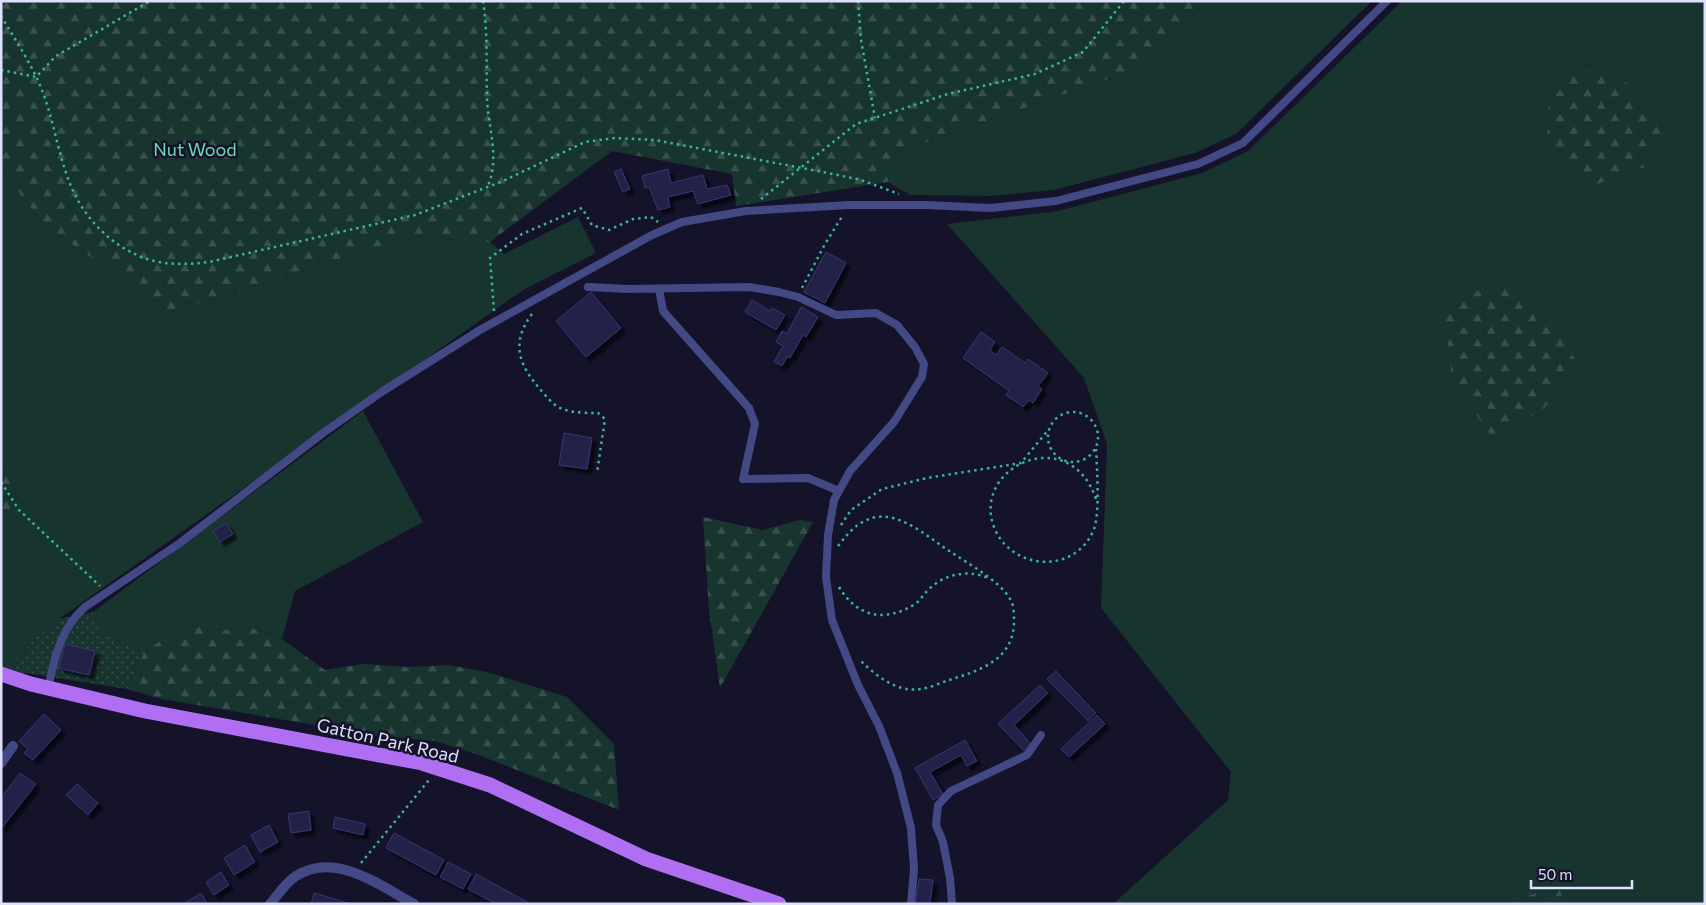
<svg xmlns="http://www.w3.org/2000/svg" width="1706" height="905" viewBox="0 0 1706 905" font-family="Commissioner,sans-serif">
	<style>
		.green { fill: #17342f }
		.forest { fill: url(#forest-firs) }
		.garden { fill: url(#garden-dots); fill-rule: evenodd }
		.building { fill: #24214a; stroke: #393574; filter: url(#shadow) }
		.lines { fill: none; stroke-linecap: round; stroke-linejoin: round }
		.path { stroke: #3bb49c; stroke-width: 2.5; stroke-dasharray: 2.5 4; stroke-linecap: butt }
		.lane { stroke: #434985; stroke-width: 8 }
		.street { stroke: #434985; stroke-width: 10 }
		.primary { stroke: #b06ff3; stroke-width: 15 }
		.labels { text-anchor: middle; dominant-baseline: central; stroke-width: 5; stroke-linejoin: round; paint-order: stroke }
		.park-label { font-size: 18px; fill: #70d8af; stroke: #14132a }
		.street-label { font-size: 18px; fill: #dfe0fc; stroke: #14132a }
	</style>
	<defs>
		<pattern id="forest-firs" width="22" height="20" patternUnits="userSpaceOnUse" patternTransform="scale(1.25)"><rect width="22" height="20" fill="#17342f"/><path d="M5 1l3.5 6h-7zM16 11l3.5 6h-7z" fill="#38514e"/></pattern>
		<pattern id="garden-dots" width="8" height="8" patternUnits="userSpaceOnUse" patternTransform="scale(1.25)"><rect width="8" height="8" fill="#17342f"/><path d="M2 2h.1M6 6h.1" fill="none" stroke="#38514e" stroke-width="1.8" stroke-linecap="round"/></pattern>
		<filter id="shadow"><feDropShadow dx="4.5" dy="4.5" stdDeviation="1" flood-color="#0009"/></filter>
	</defs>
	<rect width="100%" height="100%" fill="#14132a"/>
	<path class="green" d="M1208 1H1372L1236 134 1195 153 1054 190 991 196 910 195 888 182 893 154 1142 67Z
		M1402 1H1705V904H1113L1228 800 1231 772 1101 608 1107 444 1084 378 947 224 1058 211 1202 173 1248 151Z
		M1 170 44 225 171 312 413 237 490 242 504 254 578 217 596 253 523 290 59 619 30 643 13 671 1 667V515L10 513 17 495 1 467Z
		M363 411 423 522 295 591 282 639 252 628 224 630 193 626 144 652 103 635 93 612Z"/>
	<path class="forest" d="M1 1H1208L1142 67 893 154 888 182 736 206 732 174 612 151 490 242 413 237 171 312 44 225 1 170Z
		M1573 68 1624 80 1664 133 1645 167 1597 184 1547 139 1549 91Z
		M1502 283 1549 319 1578 364 1543 410 1492 437 1453 382 1444 321 1467 294Z
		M1 467 17 495 10 513 1 515Z
		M703 517 763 530 799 520 813 522 720 688 709 611Z
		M193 626 224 630 252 628 282 639 325 670 363 664 409 667 448 665 487 672 567 697 614 744 619 810 476 754 435 741 379 736 161 699 127 689 144 652 166 637Z
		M1558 885 1565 904H1505Z"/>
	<path class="garden" d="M93 612 103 635 144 652 127 689 13 671 30 643 59 619ZM65 644 94 651 89 675 59 669Z"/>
	<path class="building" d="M621 169 630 189 623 192 614 172Z
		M668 169 671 183 703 175 707 189 727 185 731 195 698 204 693 191 668 197 670 207 658 210 649 187 645 188 642 176Z
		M826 252 846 263 825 303 804 292Z
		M591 292 621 328 586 357 556 321Z
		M752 300 770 311 772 308 785 315 776 330 745 312Z
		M801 307 818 317 806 337 803 335 790 358 787 357 782 366 774 362 783 346 776 342 782 331 787 334Z
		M981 332 995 342 990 350 996 355 1002 347 1025 363 1028 359 1048 373 1038 386 1042 389 1033 403 1029 400 1023 407 1006 395 1009 391 963 358Z
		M564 433 592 438 587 469 559 465Z
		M226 523 233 534 220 542 213 531Z
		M65 644 95 651 89 675 59 668Z
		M1056 671 1096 713 1088 721 1047 679Z
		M1040 685 1048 693 1014 725 1031 744 1024 751 998 724Z
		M44 714 61 730 33 760 24 753 28 749 19 741Z
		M1097 715 1105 724 1069 757 1061 749Z
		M965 740 977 761 967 766 961 755 930 772 943 794 933 800 915 768Z
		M20 773 36 784 1 829V798Z
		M77 784 98 803 88 815 66 795Z
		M309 811 311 830 291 833 288 814Z
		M335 817 365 824 363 835 333 828Z
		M269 825 278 842 260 852 251 835Z
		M394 833 444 860 436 875 386 848Z
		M245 845 255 862 234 875 224 858Z
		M448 862 471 874 463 889 440 877Z
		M221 872 229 885 214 895 206 882Z
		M476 874 531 904H496L468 889Z
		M919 879 933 880 930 904H915Z
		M201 893 208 904H186L185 903Z
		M314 893 351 904H311Z"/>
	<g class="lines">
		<path class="path" d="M483 1C488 33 486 65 487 98 488 128 500 156 488 186
			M858 1 861 40 875 118
			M1 16C16 41 33 66 43 93 54 122 58 153 69 181 83 220 118 254 159 262 176 265 192 264 209 262L415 215 503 181 585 142 615 138 655 140 828 173 861 180 899 194
			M1 70 36 77 56 56 150 1
			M761 199 856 124 948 94 1035 74 1083 52 1124 1
			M802 288 825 244 843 215
			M494 311 490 258 522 234 582 208 592 225 609 230 633 219 651 217 658 222
			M532 314C511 342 518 364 540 389 545 395 553 405 560 408 571 413 586 413 598 413L605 419 597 473
			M1048 437a25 25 0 1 1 50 0a25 25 0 1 1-50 0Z
			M1096 449C1097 469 1100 512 1094 529 1076 575 1011 571 994 527 971 466 1070 422 1096 499
			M1 482 19 510 100 586
			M841 525 851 510 882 489 927 478 1021 463 1049 429
			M838 546C849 532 858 521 876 517 903 513 930 539 951 552 967 563 1000 581 1010 599 1014 605 1014 614 1014 621 1014 661 978 671 946 681 938 684 929 688 921 689 898 693 876 676 861 661
			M839 587C857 617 885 623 915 604 920 601 923 595 928 590 944 574 968 569 988 578
			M361 863 429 780"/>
		<path class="lane" d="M588 287 629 289 749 287 779 292 798 297 836 315 876 313 897 325 915 347 924 364 922 377 894 422 850 471 834 500 828 535 826 577 832 620 858 685 879 726 897 773 911 828 914 869 911 904
			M659 289 663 311 749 408 755 424 743 479 808 478 839 491
			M48 688C55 657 60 629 85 607L180 543 323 433 383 391 480 330 652 235 682 222 746 211 850 205H926L991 208 1056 201 1198 164 1243 143 1387 1
			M952 904 950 878 943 842 936 825 938 805 951 791 1027 755 1041 735"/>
		<path class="street" d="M1 763 13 746
			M270 904C278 895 286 882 296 876 335 851 379 885 414 904"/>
		<path class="primary" d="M1 674 31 684 145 711 422 763 490 785 646 859 779 904"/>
	</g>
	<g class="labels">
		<g class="park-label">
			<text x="195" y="149">Nut Wood</text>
		</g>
		<g class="street-label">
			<text transform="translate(388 740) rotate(13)">Gatton Park Road</text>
		</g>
	</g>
	<rect width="1706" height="905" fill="none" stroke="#dfe0fc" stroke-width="5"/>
	<path d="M1531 880v8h101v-8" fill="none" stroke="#dfe0fc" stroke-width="2.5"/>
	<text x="1538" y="880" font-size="15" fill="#dfe0fc" stroke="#14132a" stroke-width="4" paint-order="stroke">50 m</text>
</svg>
